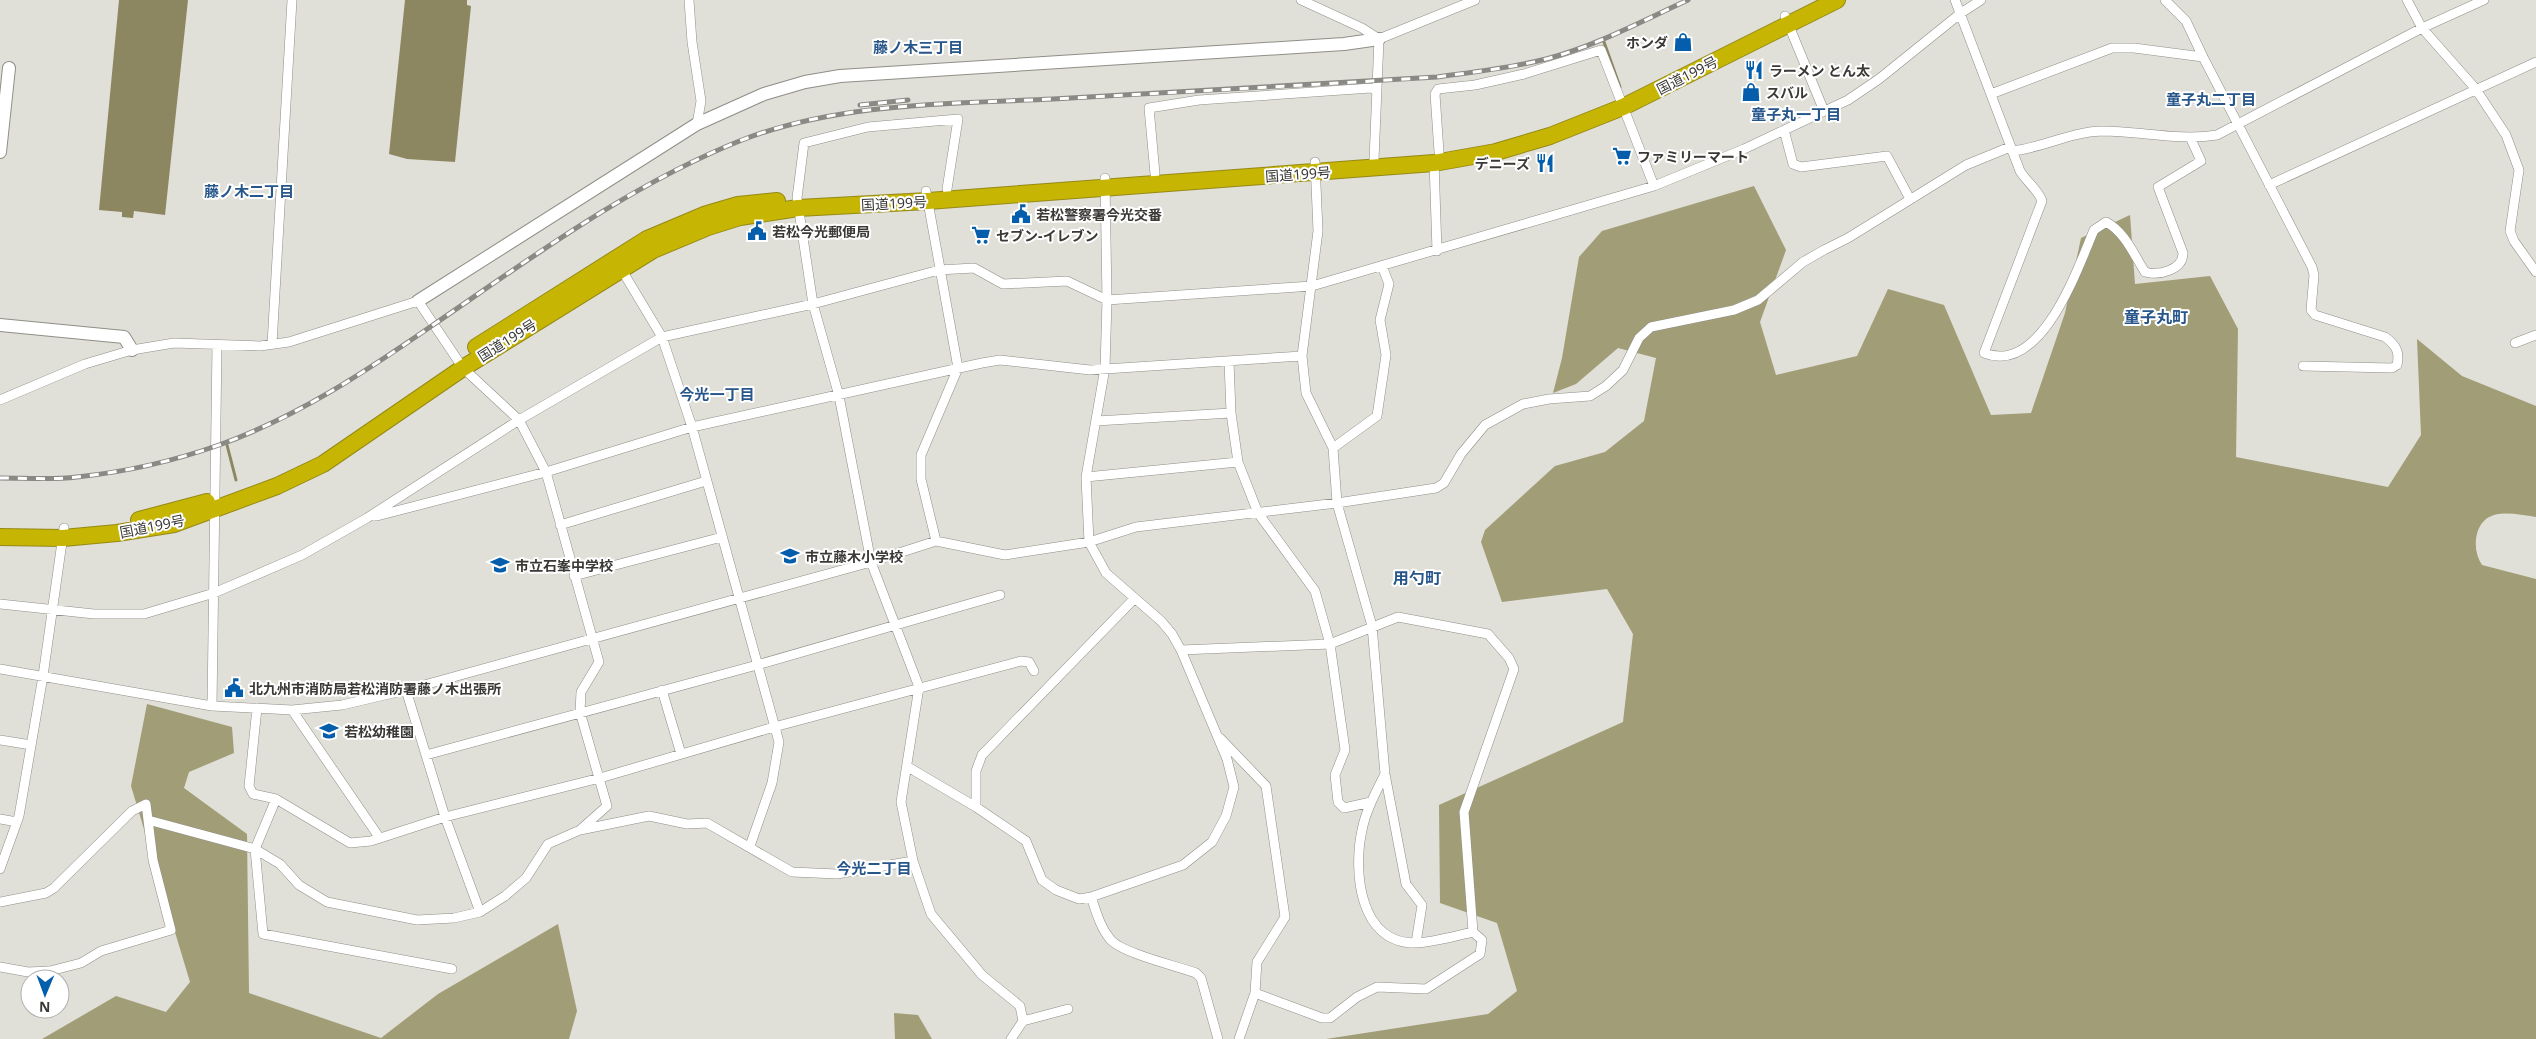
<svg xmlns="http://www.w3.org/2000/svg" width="2536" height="1039" viewBox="0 0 2536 1039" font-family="'Noto Sans','Noto Sans JP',sans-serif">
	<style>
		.forest { fill: #a19d76 }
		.water { fill: #8c8761 }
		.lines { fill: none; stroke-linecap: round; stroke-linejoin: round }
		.stream { stroke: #8c8761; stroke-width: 3 }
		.street-casing { stroke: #8f8e87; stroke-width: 10 }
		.secondary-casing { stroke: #8f8e87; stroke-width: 14 }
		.highway-casing { stroke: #958a15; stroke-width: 18 }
		.street { stroke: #fff; stroke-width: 9 }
		.secondary { stroke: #fff; stroke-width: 12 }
		.highway { stroke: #c6b503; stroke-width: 16 }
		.rail-casing { stroke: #8a8984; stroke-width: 5 }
		.rail { stroke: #fff; stroke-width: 3; stroke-dasharray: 9; stroke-linecap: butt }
		.labels { text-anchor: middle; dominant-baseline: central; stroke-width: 4; stroke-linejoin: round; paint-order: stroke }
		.poi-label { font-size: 14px; font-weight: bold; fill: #3a3936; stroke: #fff; text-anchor: start }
		.street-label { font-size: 14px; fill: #3a3936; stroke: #fff }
		.neighbourhood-label { font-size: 15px; font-weight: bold; fill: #27568a; stroke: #fff }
		.quarter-label { font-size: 16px; font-weight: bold; fill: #27568a; stroke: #fff }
	</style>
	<rect width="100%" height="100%" fill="#e0dfd8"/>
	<path class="forest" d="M1754 186 1786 250 1760 322 1776 375 1857 356 1888 289 1944 305 1991 415 2031 413 2065 313 2081 238 2130 215 2135 284 2210 276 2238 329 2236 457 2388 487 2421 435 2417 339 2462 376 2536 406V517C2510 513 2481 506 2476 539 2475 549 2477 557 2482 565L2536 579V1039H1326L1488 1014 1517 991 1497 923 1440 903 1439 805 1623 722 1633 634 1607 589 1502 602 1481 542 1485 530 1555 466 1605 452 1644 421 1656 358 1618 348 1576 384 1553 393 1562 358 1579 257 1602 231Z
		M147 704 232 727 234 753 189 772 184 788 247 834 249 993 381 1038 438 994 558 924 577 1011 569 1039H42L116 996 166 1012 190 982 131 786Z
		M894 1013 918 1015 932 1039H895Z"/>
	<path class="water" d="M119 0H188L165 215 134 211 133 218 122 217V212L99 210Z
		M405 0H467V5L471 6 455 162 407 159 389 154Z"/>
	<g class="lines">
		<path class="stream" d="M1604 42 1620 87
			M227 445 236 480"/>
		<g class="street-casing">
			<path id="street" d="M689 0 692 42 701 101 697 124
				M1301 0 1362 28 1379 39
				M1955 0 2020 171C2026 181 2039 191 2042 201L1984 353C2042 376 2078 267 2094 230L2106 222C2125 232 2134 255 2145 272 2159 276 2183 270 2183 253L2158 187 2201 161 2190 137
				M2165 0 2186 21 2203 57 2312 267 2314 275 2311 310 2315 315 2385 337C2396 345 2400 352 2397 365L2392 368 2303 366
				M2407 0 2422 28 2475 88 2506 135 2519 170 2510 231 2514 241 2536 272
				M1785 16 1824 111
				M1379 39 1475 0
				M1991 94 2112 48H2134L2203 57
				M1784 130 1793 164 1801 167 1887 156 1910 199
				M2012 151C2043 148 2069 132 2102 131 2140 131 2179 141 2217 135L2422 28 2484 0
				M1439 152 1435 94 1438 89 1475 85 1524 74 1601 50 1654 186
				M1374 160 1379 39
				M1434 161 1437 251
				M1315 162 1318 231 1302 356 1306 393 1333 448 1337 503 1372 626 1385 774 1406 884 1422 905 1416 943
				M1155 174 1149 108 1199 100 1371 88 1377 91
				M2269 185 2536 62
				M947 189 958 119 868 127 804 143 797 198 813 304 839 396 871 562 919 687 901 802 913 861 931 914 982 975 1020 1006 1023 1021
				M926 191 958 368 921 455V479L936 541
				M620 267 662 337 692 427 779 742 772 783 750 846
				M2515 343 2536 335
				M272 344 292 0
				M1229 361 1231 413 1238 462 1258 513 1315 591 1330 644 1345 750 1335 775 1338 802 1344 808 1371 802
				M0 400 85 364 132 350 174 343 260 346 289 342 418 301 463 368 519 420 546 472 599 662 581 692 580 712 607 806 580 830
				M1096 421 1231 413
				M1333 448 1377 416 1386 355 1380 320 1389 284 1382 266
				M1086 477 1238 462
				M377 516 546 472 692 427 982 363 1000 360 1090 370 1302 356
				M560 525 706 481
				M574 576 722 537
				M0 604 94 614H144L214 593 302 555 367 518 519 420 662 337 813 304 939 270 974 268 1003 284 1067 281 1107 300 1312 286 1654 186 1744 149 1848 100 1879 79 1961 13 1981 0
				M1181 650 1330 644 1398 617 1488 634 1509 658 1514 669 1464 812 1473 932 1482 940 1480 954 1426 989 1377 987 1357 997 1330 1018H1322L1255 993
				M0 669 212 706 292 710 342 705 406 690 871 562 936 541 1005 555 1089 542 1136 527 1337 503 1436 488 1444 483 1461 454 1485 425 1523 404 1549 399 1590 396 1606 386 1623 370 1639 338 1651 327 1734 310 1758 300 1803 262 1824 250 1848 238 1966 165 2010 147
				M406 690 445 817 480 912
				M662 690 681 754
				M212 706 217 345
				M257 708 249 786 253 794 276 799 350 843 371 841 445 817 600 778 774 727 1021 661 1029 662 1034 671
				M292 710 379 837
				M1220 738 1266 786 1285 917 1257 962 1255 993 1239 1039
				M0 740 31 745
				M426 755 757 665 1000 595
				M908 767 976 807 1026 841 1042 880 1056 890 1079 899 1091 897 1183 865 1212 842 1226 816 1234 787 1227 759 1181 650 1172 634 1161 621 1106 573 1089 542 1086 477 1105 368 1107 300 1105 178
				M1385 774C1376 792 1366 810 1362 830 1353 871 1359 944 1416 943 1435 942 1455 936 1473 932
				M276 799 255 849 263 934 452 969
				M976 807V771L982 755 1134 599
				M0 819 17 822
				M148 820 255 849 280 864 299 885 327 902 417 920 454 918 480 912 505 896 526 878 548 844 580 830 649 816 687 824 707 823 792 872 837 874 913 861
				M0 869 19 816 43 676 64 528
				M1091 897C1096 911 1100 927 1110 939 1121 953 1177 966 1196 973L1201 978 1218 1039
				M0 902 46 893 54 888 132 811 146 804 153 860 171 930 101 951 81 963 50 971 28 972 0 967
				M1011 1039 1023 1021 1068 1009"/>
		</g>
		<g class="secondary-casing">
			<path id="secondary" d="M0 152 9 68
				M418 301 697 124 764 94 805 82 840 76 1344 44 1379 39
				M0 325 124 337 132 350"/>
		</g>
		<g class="highway-casing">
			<path id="highway" d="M476 347 647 239 704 215 738 205 777 201
				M139 520 207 502
				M0 537 63 538 117 533 174 524 277 486 323 464 463 368 653 250 708 227 740 217 798 208 928 201 1434 163 1496 152 1550 136 1623 107 1837 0"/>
		</g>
		<use href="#street" class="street"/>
		<use href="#secondary" class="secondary"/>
		<use href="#highway" class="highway"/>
		<g class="rail-casing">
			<path id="rail" d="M860 105 908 100
				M0 478C25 478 52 480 77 477 125 472 174 461 219 445 297 417 365 372 433 325 531 258 631 184 742 140 840 102 950 104 1053 99 1181 92 1309 85 1437 77 1473 72 1511 68 1546 59 1596 46 1642 21 1688 0"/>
		</g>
		<use href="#rail" class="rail"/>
	</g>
	<defs>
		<g id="shop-bare" transform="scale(1.5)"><path d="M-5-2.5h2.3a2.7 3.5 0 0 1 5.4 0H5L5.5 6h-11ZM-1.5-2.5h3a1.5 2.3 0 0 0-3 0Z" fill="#045eab" stroke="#fff" stroke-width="2.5" paint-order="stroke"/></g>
		<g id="restaurant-bare" transform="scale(1.5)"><path d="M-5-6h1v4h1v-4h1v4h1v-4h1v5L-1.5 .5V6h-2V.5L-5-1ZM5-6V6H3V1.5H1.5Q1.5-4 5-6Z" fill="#045eab" stroke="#fff" stroke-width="2.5" paint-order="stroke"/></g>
		<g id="supermarket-bare" transform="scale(1.5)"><path d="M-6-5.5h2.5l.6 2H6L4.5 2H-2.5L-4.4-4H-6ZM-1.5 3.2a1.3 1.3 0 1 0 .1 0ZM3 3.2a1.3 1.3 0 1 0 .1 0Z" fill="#045eab" stroke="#fff" stroke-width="2.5" paint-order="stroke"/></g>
		<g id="civic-bare" transform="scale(1.5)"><path d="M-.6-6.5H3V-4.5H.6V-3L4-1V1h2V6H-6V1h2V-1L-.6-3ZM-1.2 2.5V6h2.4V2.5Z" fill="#045eab" stroke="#fff" stroke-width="2.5" paint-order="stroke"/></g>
		<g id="school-bare" transform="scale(1.5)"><path d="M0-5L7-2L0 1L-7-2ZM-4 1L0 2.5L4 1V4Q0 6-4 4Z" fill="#045eab" stroke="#fff" stroke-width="2.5" paint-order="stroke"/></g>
	</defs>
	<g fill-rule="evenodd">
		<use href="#shop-bare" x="1683" y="42"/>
		<use href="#restaurant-bare" x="1754" y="70"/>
		<use href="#shop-bare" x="1751" y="92"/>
		<use href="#supermarket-bare" x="1622" y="156"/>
		<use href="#restaurant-bare" x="1545" y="163"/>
		<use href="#civic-bare" x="1021" y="214"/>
		<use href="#civic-bare" x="757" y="231"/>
		<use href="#supermarket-bare" x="981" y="235"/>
		<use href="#school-bare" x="790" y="556"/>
		<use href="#school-bare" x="500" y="565"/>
		<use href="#civic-bare" x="234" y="688"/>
		<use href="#school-bare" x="329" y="731"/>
	</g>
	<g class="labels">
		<g class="poi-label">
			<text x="1668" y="42" text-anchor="end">ホンダ</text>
			<text x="1769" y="70">ラーメン とん太</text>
			<text x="1766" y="92">スバル</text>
			<text x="1637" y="156">ファミリーマート</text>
			<text x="1530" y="163" text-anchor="end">デニーズ</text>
			<text x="1036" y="214">若松警察署今光交番</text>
			<text x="772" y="231">若松今光郵便局</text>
			<text x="996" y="235">セブン-イレブン</text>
			<text x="805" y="556">市立藤木小学校</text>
			<text x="515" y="565">市立石峯中学校</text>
			<text x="249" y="688">北九州市消防局若松消防署藤ノ木出張所</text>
			<text x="344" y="731">若松幼稚園</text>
		</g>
		<g class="street-label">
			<text transform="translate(1687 75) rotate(-27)">国道199号</text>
			<text transform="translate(1298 174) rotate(-4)">国道199号</text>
			<text transform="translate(894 203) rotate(-3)">国道199号</text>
			<text transform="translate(507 340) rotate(-32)">国道199号</text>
			<text transform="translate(152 526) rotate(-11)">国道199号</text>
		</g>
		<g class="neighbourhood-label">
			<text x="918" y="47">藤ノ木三丁目</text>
			<text x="2211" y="99">童子丸二丁目</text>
			<text x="1796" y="114">童子丸一丁目</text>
			<text x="249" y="191">藤ノ木二丁目</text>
			<text x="717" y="394">今光一丁目</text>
			<text x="874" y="868">今光二丁目</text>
		</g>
		<g class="quarter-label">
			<text x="2156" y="317">童子丸町</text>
			<text x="1417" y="578">用勺町</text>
		</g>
	</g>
	<g transform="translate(45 994) rotate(181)"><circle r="24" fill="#ffffff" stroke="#b0b0af"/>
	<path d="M0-4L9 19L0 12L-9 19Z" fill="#045eab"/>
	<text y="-8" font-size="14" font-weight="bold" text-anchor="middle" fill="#3a3936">N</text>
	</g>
</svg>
